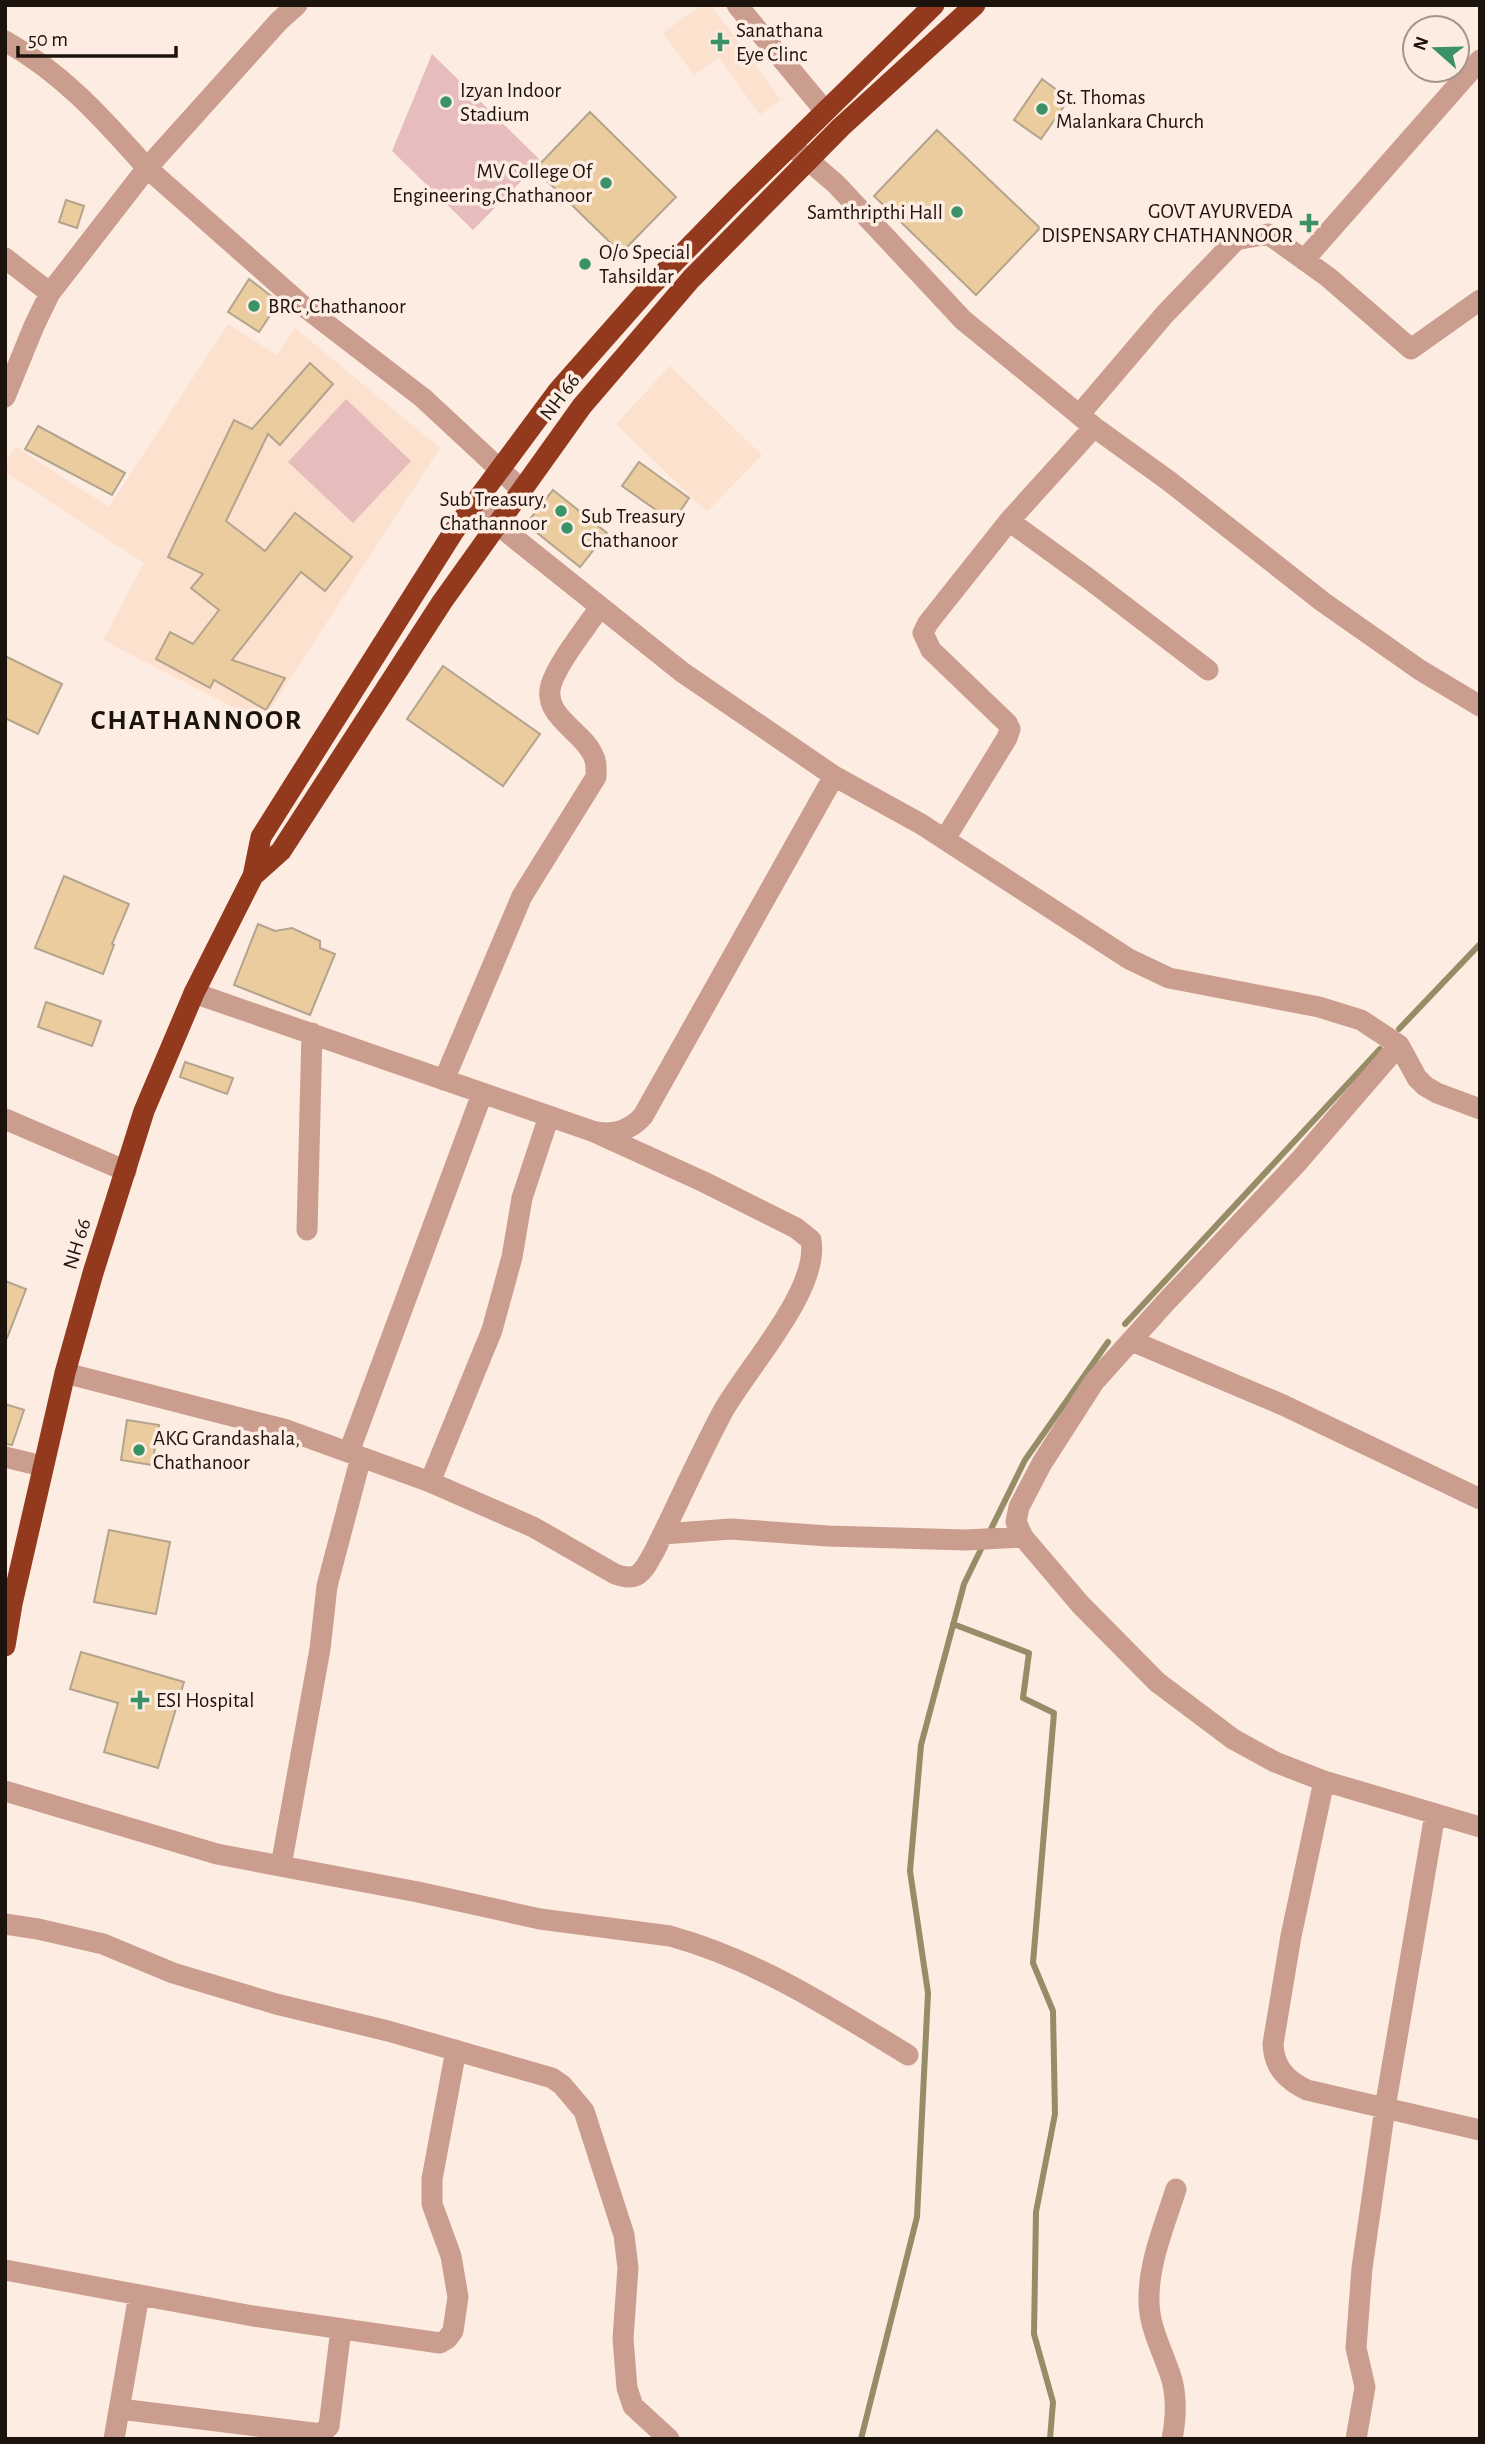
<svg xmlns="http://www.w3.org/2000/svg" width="1485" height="2444" viewBox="0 0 1485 2444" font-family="'Alegreya Sans',sans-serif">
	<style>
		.built { fill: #fce1cf }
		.green { fill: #e6bcbc }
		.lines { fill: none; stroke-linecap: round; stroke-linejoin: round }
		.stream { stroke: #968c67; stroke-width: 6 }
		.building { fill: #eacc9f; stroke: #b4a48d; stroke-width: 2 }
		.minor { stroke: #ca9d8f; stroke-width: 21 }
		.highway { stroke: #93391d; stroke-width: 21 }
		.poi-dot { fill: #3b9266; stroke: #fcece1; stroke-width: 2.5 }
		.labels { text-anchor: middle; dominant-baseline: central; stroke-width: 7; stroke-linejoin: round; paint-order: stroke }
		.poi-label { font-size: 21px; fill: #1c130d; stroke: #fcece1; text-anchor: start }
		.street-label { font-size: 21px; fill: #1c130d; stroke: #fcece1 }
		.district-label { font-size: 28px; font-weight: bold; letter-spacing: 2px; fill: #1c130d; stroke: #fcece1 }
	</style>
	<rect width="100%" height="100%" fill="#fcece1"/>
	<path class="built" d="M701 5H711L781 100 760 115 719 58 694 75 663 33Z
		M228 324 277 355 295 328 440 448 262 722 103 640 144 563 5 472V462L16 447 109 507Z
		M670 366 762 455 707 512 616 424Z"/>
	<path class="green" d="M432 54 541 161 473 230 392 151Z
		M346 399 411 461 353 523 288 462Z"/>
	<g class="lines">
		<path class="stream" d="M1399 1029 1480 944
			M1125 1324 1380 1049
			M989 1533 1025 1460 1108 1342
			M953 1624 1029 1653 1023 1698 1054 1713 1033 1963 1053 2011 1055 2114 1036 2212 1034 2334 1053 2402 1050 2439
			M861 2439 917 2217 928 1993 910 1871 921 1745 964 1584 984 1543"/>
	</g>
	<path class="building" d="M1042 79 1069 99 1041 139 1014 120Z
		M590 112 676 197 621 253 535 169Z
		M937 130 1040 228 976 295 874 196Z
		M66 200 84 206 77 228 59 222Z
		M249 279 279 302 259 332 228 312Z
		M310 363 333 384 280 445 268 434 226 521 265 551 295 513 352 557 325 591 301 572 232 660 285 678 266 710 214 680 210 688 156 659 170 632 193 644 219 610 191 588 203 574 168 557 234 420 252 429Z
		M38 426 125 473 112 495 25 449Z
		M639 462 689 498 673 522 622 486Z
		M553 490 607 533 580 567 526 524Z
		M5 656 62 684 38 734 5 718Z
		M443 666 540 734 503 786 407 719Z
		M64 876 129 904 112 944 114 945 103 974 35 948Z
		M258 924 275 931 292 928 320 941V948L335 954 310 1015 234 985Z
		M46 1002 101 1021 92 1046 38 1027Z
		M185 1062 233 1078 227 1094 180 1077Z
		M5 1281 26 1289 7 1338H5Z
		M5 1404 24 1410 12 1445 5 1444Z
		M127 1420 159 1425 152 1465 121 1460Z
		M109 1530 170 1542 156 1614 94 1602Z
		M81 1652 184 1682 158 1768 104 1752 118 1703 70 1689Z"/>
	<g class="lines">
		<path class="minor" d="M297 5 279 21 147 168 302 305 423 398 522 490
			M737 5 825 111
			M5 41C63 73 104 120 147 168L50 293 34 326 5 397
			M794 148 836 184 963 320 1094 427 1169 481 1323 602 1420 670 1480 706
			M5 258 50 293
			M1304 260 1480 60
			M1079 415 1165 314 1236 240 1268 234 1328 277 1411 349 1480 300
			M473 505 682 672 834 776 921 824 1129 959 1169 978 1319 1007 1361 1020 1399 1045 1417 1078 1425 1086 1437 1093 1480 1109
			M1009 521 1089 579 1208 670
			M945 839 1007 738 1010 729 1007 723 931 650 923 633 928 623 1009 521 1094 427
			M194 993 592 1131C611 1136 630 1131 643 1116L834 776
			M1399 1045 1298 1162 1165 1303 1094 1382 1042 1463 1019 1507 1016 1522 1023 1537 1080 1604 1157 1682 1233 1739 1275 1762 1324 1781 1480 1827
			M444 1080 522 896 596 777C596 769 597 762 593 755 583 731 542 716 551 685 558 662 586 628 600 607
			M5 1119 126 1171
			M307 1230 312 1033
			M1132 1341 1283 1405 1480 1499
			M65 1373 287 1430 430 1482 533 1527 615 1574C639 1583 643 1571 654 1552 677 1506 698 1458 722 1413 746 1369 820 1290 811 1240L796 1228 704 1182 592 1131
			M349 1452 482 1094
			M5 1457 42 1466
			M430 1482 492 1330 512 1257 522 1198 549 1116
			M663 1534 731 1529 828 1536 966 1540 1023 1537
			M1324 1781 1291 1936 1273 2044C1274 2067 1286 2080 1307 2090L1480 2130
			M5 1791 217 1854 418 1892 540 1919 670 1936C757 1960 831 2008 908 2055
			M281 1866 320 1649 327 1586 361 1457
			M5 1924 38 1929 103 1944 173 1973 276 2004 388 2031 552 2078 562 2085 584 2111 624 2235 628 2268 623 2339 627 2388 633 2406 669 2439
			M5 2270 253 2316 440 2343 447 2339 453 2331 458 2297 451 2256 432 2204V2179L456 2050
			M120 2409 321 2434 329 2426 341 2329
			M114 2439 139 2295
			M1172 2439C1176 2419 1177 2400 1172 2380 1164 2353 1148 2327 1149 2298 1149 2261 1165 2224 1176 2189
			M1356 2439 1365 2387 1356 2348 1362 2268 1385 2108 1435 1814"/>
		<path class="highway" d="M253 876 281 851 442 602 582 406 691 279 841 127 975 5
			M5 1646 12 1604 65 1373 93 1273 144 1111 194 993 253 876 261 837 454 531 558 391 649 288 736 199 934 5"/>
	</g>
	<g class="poi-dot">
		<path d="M716.5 31.5h7v7h7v7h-7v7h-7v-7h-7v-7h7z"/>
		<circle cx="446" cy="102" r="7"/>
		<circle cx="1042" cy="109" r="7"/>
		<circle cx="606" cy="183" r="7"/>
		<circle cx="957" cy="212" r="7"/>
		<path d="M1305.5 212.5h7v7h7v7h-7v7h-7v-7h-7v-7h7z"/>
		<circle cx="585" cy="264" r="7"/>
		<circle cx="254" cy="306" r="7"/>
		<circle cx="561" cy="511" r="7"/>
		<circle cx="567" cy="528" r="7"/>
		<circle cx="139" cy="1450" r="7"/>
		<path d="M136.5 1689.5h7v7h7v7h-7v7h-7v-7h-7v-7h7z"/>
	</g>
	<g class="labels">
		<g class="poi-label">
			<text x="736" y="30">Sanathana<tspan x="736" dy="24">Eye Clinc</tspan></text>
			<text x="460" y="90">Izyan Indoor<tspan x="460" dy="24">Stadium</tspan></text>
			<text x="1056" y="97">St. Thomas<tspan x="1056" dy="24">Malankara Church</tspan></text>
			<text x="592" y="171" text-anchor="end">MV College Of<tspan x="592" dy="24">Engineering,Chathanoor</tspan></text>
			<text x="1293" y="211" text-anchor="end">GOVT AYURVEDA<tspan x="1293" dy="24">DISPENSARY CHATHANNOOR</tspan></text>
			<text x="943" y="212" text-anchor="end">Samthripthi Hall</text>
			<text x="599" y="252">O/o Special<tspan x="599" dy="24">Tahsildar</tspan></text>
			<text x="268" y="306">BRC ,Chathanoor</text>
			<text x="547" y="499" text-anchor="end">Sub Treasury,<tspan x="547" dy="24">Chathannoor</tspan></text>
			<text x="581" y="516">Sub Treasury<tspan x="581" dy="24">Chathanoor</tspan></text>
			<text x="153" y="1438">AKG Grandashala,<tspan x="153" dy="24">Chathanoor</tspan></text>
			<text x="156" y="1700">ESI Hospital</text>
		</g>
		<g class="street-label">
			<text transform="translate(560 397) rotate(-53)">NH 66</text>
			<text transform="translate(77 1244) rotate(-73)">NH 66</text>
		</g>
		<g class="district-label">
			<text x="197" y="721">CHATHANNOOR</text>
		</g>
	</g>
	<rect width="1485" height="2444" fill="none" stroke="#1c130d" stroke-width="14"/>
	<g transform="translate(1436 49) rotate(290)"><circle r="33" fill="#fcece1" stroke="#a2958c" stroke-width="2"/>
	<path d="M0-5L12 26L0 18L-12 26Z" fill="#3b9266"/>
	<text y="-10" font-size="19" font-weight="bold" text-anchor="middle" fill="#1c130d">N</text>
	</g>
	<path d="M18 46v10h158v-10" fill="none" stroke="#1c130d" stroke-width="3.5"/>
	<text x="28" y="46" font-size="21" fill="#1c130d" stroke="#fcece1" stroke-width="5" paint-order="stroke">50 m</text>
</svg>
